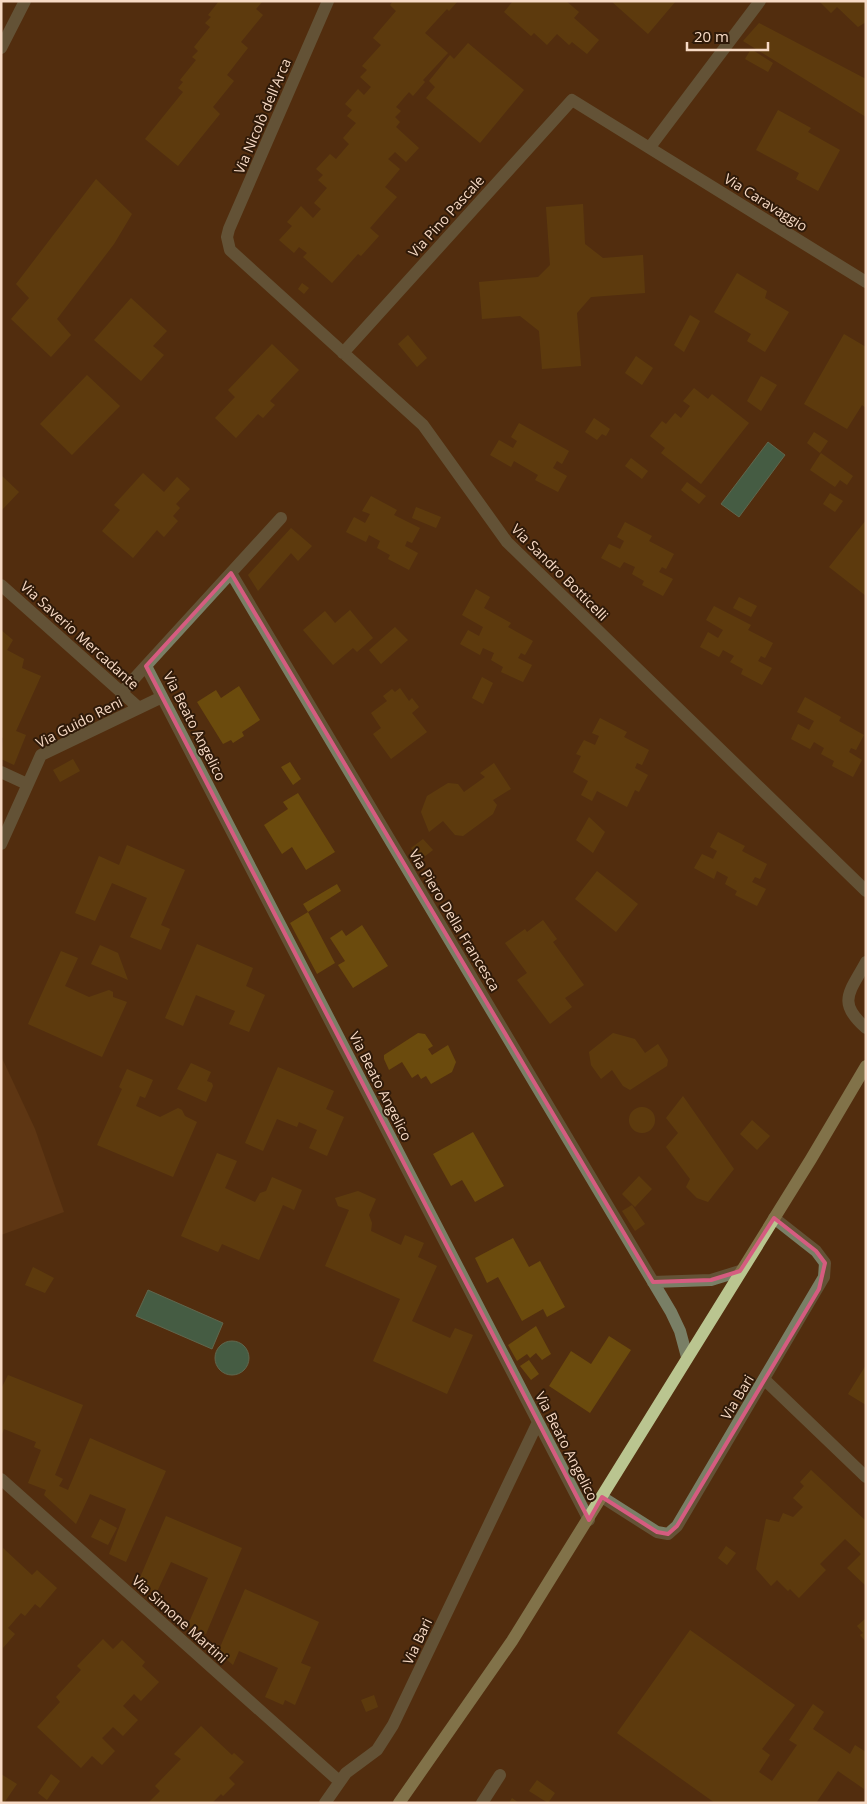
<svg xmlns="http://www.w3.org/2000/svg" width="867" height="1804" viewBox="0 0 867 1804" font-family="'Open Sans',sans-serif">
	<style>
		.green { fill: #6d4019 }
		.water { fill: #369684; stroke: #70aa98 }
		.building { fill: #6b4b0d }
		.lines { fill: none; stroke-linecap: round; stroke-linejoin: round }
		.minor { stroke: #797f66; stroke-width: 12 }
		.major { stroke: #bac590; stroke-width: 12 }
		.marked { fill: none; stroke: #d55c80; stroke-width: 4; stroke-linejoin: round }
		.labels { text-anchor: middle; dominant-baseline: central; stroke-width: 4; stroke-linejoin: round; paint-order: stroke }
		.street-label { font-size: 14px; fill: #f7dac5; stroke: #2f1a09 }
	</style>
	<rect width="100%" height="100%" fill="#522e0f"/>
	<path class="green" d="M1 1056 35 1129 64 1212 1 1235Z"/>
	<path class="water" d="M768 442 785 455 739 517 721 504Z
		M148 1290 223 1323 212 1349 136 1316Z
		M215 1358a17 17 0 1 1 34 0a17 17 0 1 1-34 0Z"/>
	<path class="building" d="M219 1H263L256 9 263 15 241 42 248 48 227 75 234 81 213 107 220 114 178 166 145 139 183 92 178 88 183 82 180 80 196 60 192 57 198 51 194 47 210 27 205 23 211 17 208 15Z
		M393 1H458L449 11 447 9 425 33 448 53 423 80 425 82 413 96 409 92 396 107 401 111 395 117 400 122 396 127 419 148 406 162 395 152 388 159 400 169 385 187 397 197 370 228 379 236 361 256 358 254 332 283 303 257 307 253 299 247 294 253 279 240 292 226 287 222 301 206 313 218 321 209 314 203 327 188 318 180 323 175 316 169 330 154 336 159 349 144 343 138 356 123 347 116 352 110 345 104 358 89 364 95 371 87 360 77 367 70 362 66 381 45 373 38 396 11 390 5Z
		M513 1H566L579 12 574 18 599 40 587 54 572 42 569 45 557 34 547 45 534 33 531 36 504 12Z
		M611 1H676L648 34Z
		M819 1H866V22L858 27 837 7 831 13Z
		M759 23 866 79V117L743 41Z
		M468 43 524 90 480 143 426 98 435 87 429 81 450 55 454 59Z
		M751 49 773 63 768 72 745 59Z
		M778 110 811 128 808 132 840 150 818 191 796 179 799 173 756 150Z
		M96 179 132 214 114 244 57 319 71 335 51 357 11 319 29 298 16 284Z
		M583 204 585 244 603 258 643 255 645 293 591 297 577 313 581 366 542 369 539 331 520 316 482 319 479 282 538 277 550 265 546 207Z
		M737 273 767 291 765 298 789 312 765 352 747 341 751 334 714 312Z
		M302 283 309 288 304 294 298 289Z
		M131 298 167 331 153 346 164 355 141 381 94 340Z
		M690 315 700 321 684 352 674 345Z
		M844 334 866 347V408L862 405 847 429 804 404Z
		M408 335 427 358 417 367 398 344Z
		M272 344 299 370 270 401 275 405 263 418 258 414 236 438 215 418 235 397 228 390Z
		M636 356 653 368 642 385 625 373Z
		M87 375 120 406 72 455 40 424Z
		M761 376 777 385 761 411 747 401Z
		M694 388 708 399 712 394 749 423 701 484 661 453 665 448 650 436 662 421 666 424 675 413 681 418 690 406 683 401Z
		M594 418 610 429 606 436 602 434 597 440 585 432Z
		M519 423 569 451 562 464 557 461 553 468 567 476 558 492 535 480 538 475 514 461 511 467 490 455 499 440 513 448 517 441 511 437Z
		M814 432 828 441 820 453 807 443Z
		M821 453 853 476 847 485 840 480 835 487 810 470Z
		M631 458 648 471 642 479 625 466Z
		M143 473 164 492 177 477 190 489 176 504 180 508 173 516 178 521 164 537 157 530 133 558 102 531 120 510 114 505Z
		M1 475 19 492 1 511Z
		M687 482 706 496 699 504 681 490Z
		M830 493 843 501 835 512 823 504Z
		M371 496 397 510 394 515 420 528 412 543 407 541 405 546 418 553 409 570 388 559 390 555 377 548 380 541 369 535 366 542 346 532 354 517 365 523 370 514 362 511Z
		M416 507 441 517 436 528 412 518Z
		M866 520V596L829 567Z
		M625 522 652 536 649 541 674 554 666 569 662 567 659 572 673 579 663 596 642 585 644 581 632 574 635 567 624 562 620 568 601 558 609 544 620 549 624 541 617 537Z
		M291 528 312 546 298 561 291 553 258 591 248 575Z
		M476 589 490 597 484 608 511 623 508 627 533 641 525 655 521 653 518 658 532 665 523 682 501 672 503 667 491 660 494 653 483 648 480 655 460 644 468 630 479 636 483 627 462 615Z
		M739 597 757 606 751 617 733 608Z
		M714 606 751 625 748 630 773 643 765 658 761 656 758 661 772 668 762 685 741 674 743 669 730 662 734 656 723 650 719 657 700 647 708 632 718 638 723 630 706 620Z
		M350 610 373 638 357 652 353 648 333 665 303 630 325 611 335 623Z
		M395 627 408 640 381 664 369 650Z
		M1 630 13 640 7 650 24 659 22 668 41 676 16 731 26 735 14 765 1 759 3 738 1 737Z
		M482 677 493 683 483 704 472 698Z
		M239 686 260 720 242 732 244 736 233 743 231 740 223 744 197 702 216 690 221 698Z
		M400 688 409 701 412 698 419 707 412 713 427 732 391 759 373 734 381 728 371 713 387 701 383 696 392 689 395 692Z
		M805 697 841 717 839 721 864 735 856 750 851 748 849 752 862 760 853 777 832 766 834 761 821 754 824 748 814 742 810 749 791 739 798 724 809 730 814 721 797 712Z
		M600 718 627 732 624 737 649 750 642 765 637 763 635 768 648 775 639 792 635 790 627 807 597 791 592 801 581 795 588 781 573 772 581 756 576 754 584 740 595 745 599 736 592 733Z
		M73 759 80 771 60 782 53 770Z
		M290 762 301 779 293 785 281 767Z
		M494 763 511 789 493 800 497 805 493 814 463 836 455 835 443 821 429 832 421 812 427 796 448 783 458 784 464 792 485 777 480 773Z
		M298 793 335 852 306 870 292 847 282 854 264 825 288 809 283 802Z
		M589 817 605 832 593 853 576 840Z
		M718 832 745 846 742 851 767 864 760 879 755 877 752 882 766 889 757 906 735 895 737 891 725 884 728 877 717 871 714 879 694 868 702 854 713 859 717 851 710 847Z
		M423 839 433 850 420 860 411 848Z
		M127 845 185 870 161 925 170 929 161 950 130 937 147 898 112 883 95 921 75 913 99 856 119 865Z
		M597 871 638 904 616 932 575 899Z
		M337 884 341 891 308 912 303 904Z
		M308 912 335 963 317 974 290 923Z
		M543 920 557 939 553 942 584 985 565 998 572 1007 550 1024 517 980 527 973 505 943 525 929 527 932Z
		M362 925 388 966 353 988 338 965 345 961 330 938 342 930 346 936Z
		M197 944 253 968 246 986 265 995 249 1032 229 1024 235 1011 196 995 183 1026 165 1018Z
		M100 945 118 953 128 980 91 964Z
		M61 951 78 958 65 986 89 997 109 990 113 992V997L127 1002 102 1057 28 1024Z
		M418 1033 425 1034 433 1046 428 1049 432 1055 448 1045 456 1062 452 1072 431 1084 426 1076 421 1079 418 1074 412 1078 402 1062 389 1070 384 1059V1055Z
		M613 1033 635 1039 645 1053 658 1044 668 1060 667 1066 630 1090 623 1086 612 1070 601 1079 591 1065 589 1052Z
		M191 1063 211 1072 207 1081 212 1083 213 1086 206 1102 177 1089Z
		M278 1067 334 1091 326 1109 344 1117 327 1156 309 1148 317 1130 299 1122 297 1127 277 1119 263 1151 245 1143Z
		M127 1069 153 1080 145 1098 140 1096 136 1106 160 1117 178 1108 182 1110 185 1116 197 1122 173 1177 97 1145 122 1089 119 1087Z
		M683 1096 734 1169 708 1202 697 1198 686 1187 690 1179 666 1147 678 1133 666 1118Z
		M629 1120a13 13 0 1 1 26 0a13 13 0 1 1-26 0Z
		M752 1120 770 1136 757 1150 740 1134Z
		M473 1132 504 1186 475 1202 462 1180 451 1186 433 1154Z
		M217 1153 237 1161 225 1188 255 1202 260 1193 266 1191 272 1177 302 1190 294 1210 283 1205 259 1260 222 1244 218 1252 181 1236Z
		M639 1176 652 1189 635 1207 622 1194Z
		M358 1191 376 1199 369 1215 372 1223 371 1231 401 1245 405 1235 424 1243 418 1257 437 1266 412 1321 450 1338 455 1328 473 1335 447 1394 373 1361 400 1299 325 1266 349 1210 338 1206 335 1198Z
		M632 1205 645 1224 635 1231 622 1211Z
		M513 1238 529 1267 540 1261 565 1307 547 1317 543 1309 522 1321 498 1277 487 1283 475 1258Z
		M33 1267 54 1278 45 1293 25 1285Z
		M536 1326 551 1354 542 1360 536 1353 530 1358 527 1354 517 1361 508 1345Z
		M609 1336 631 1350 590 1413 549 1386 571 1351 591 1364Z
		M529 1360 539 1374 531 1380 520 1366Z
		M866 1365V1405L848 1394Z
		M8 1375 83 1405 55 1475 63 1479 59 1486 68 1490 90 1438 166 1471 126 1562 109 1554 126 1509 90 1494 76 1524 44 1495 46 1490 28 1483 41 1450 34 1447 36 1442 4 1429 1 1437V1389Z
		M811 1470 866 1521V1586L847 1568 861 1554 845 1539 820 1564 826 1570 799 1598 790 1589 788 1591 777 1580 771 1586 756 1569 766 1519 779 1522 783 1513 793 1517 803 1507 793 1498 804 1486 800 1482Z
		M166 1516 242 1548 206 1634 187 1627 208 1578 171 1562 155 1596 139 1580Z
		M100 1519 117 1528 108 1545 91 1537Z
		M726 1546 736 1553 727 1565 718 1558Z
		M3 1548 32 1575 37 1570 57 1588 40 1608 35 1604 25 1616 21 1613 8 1628 15 1634 3 1648Z
		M245 1589 319 1622 301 1663 311 1667 295 1705 285 1700 283 1705 265 1697 278 1668 239 1651 233 1665 218 1652Z
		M866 1618V1642L860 1635 863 1633 857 1626Z
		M690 1630 795 1705 762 1749 770 1755 759 1772 772 1781 797 1745 789 1740 813 1704 824 1712 813 1729 850 1754 855 1745 866 1752 864 1789 838 1771 816 1803H715L617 1733Z
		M103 1639 113 1649 122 1640 145 1662 142 1666 159 1682 141 1701 134 1694 123 1706 138 1720 123 1736 113 1727 102 1738 115 1751 102 1765 92 1756 81 1768 37 1727 60 1702 56 1697 81 1670 77 1666Z
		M374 1695 378 1707 366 1712 361 1700Z
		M201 1726 232 1755 234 1753 244 1762 229 1778 235 1784 223 1796 221 1794 212 1803H148L160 1791 155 1786 181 1759 174 1754Z
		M1 1774 17 1784 4 1803H1Z
		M51 1774 60 1781 47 1800 38 1793Z
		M537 1780 555 1793 548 1803 529 1791Z
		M512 1798 519 1803H509Z"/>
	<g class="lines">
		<path class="minor" d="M328 1 229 229 227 237 230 250 423 425 507 542 866 891
			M1 48 25 1
			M650 147 760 1
			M343 353 572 100 866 282
			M231 573 671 1312 680 1331 687 1357
			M1 585 139 708
			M146 666 589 1520
			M121 693 281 518
			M1 772 27 784
			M1 844 41 755 162 697
			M866 962C850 992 836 1002 866 1028
			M653 1282 711 1280 740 1271
			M765 1380 866 1477
			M1 1479 339 1781
			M602 1497 657 1532 668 1534 677 1526 824 1277 825 1263 816 1251 774 1218
			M325 1803 346 1773 377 1750 393 1725 538 1422
			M482 1803 500 1775"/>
		<path class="major" d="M399 1803 512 1641 811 1159 866 1066"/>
	</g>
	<path d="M0 0H867V1804H0ZM231 573 653 1282 711 1280 740 1271 774 1218 816 1251 825 1263 819 1289 677 1526 668 1534 657 1532 602 1497 589 1520 146 666Z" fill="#522e0f" fill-opacity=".55" fill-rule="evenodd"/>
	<path class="marked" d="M231 573 653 1282 711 1280 740 1271 774 1218 816 1251 825 1263 819 1289 677 1526 668 1534 657 1532 602 1497 589 1520 146 666Z"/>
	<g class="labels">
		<g class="street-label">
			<text transform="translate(262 116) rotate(-67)">Via Nicolò dell'Arca</text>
			<text transform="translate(766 202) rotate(32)">Via Caravaggio</text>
			<text transform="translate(446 216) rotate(-48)">Via Pino Pascale</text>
			<text transform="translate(560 572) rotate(45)">Via Sandro Botticelli</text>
			<text transform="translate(80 635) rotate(42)">Via Saverio Mercadante</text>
			<text transform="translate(79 722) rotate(-27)">Via Guido Reni</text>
			<text transform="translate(195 726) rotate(63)">Via Beato Angelico</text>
			<text transform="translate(455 920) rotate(59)">Via Piero Della Francesca</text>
			<text transform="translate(381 1086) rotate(63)">Via Beato Angelico</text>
			<text transform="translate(737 1397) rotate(-59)">Via Bari</text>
			<text transform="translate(567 1446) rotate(63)">Via Beato Angelico</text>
			<text transform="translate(180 1619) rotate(42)">Via Simone Martini</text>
			<text transform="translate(417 1641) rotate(-65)">Via Bari</text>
		</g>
	</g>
	<rect width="867" height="1804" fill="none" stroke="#f7dac5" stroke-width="5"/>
	<path d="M687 42v8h81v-8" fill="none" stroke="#f7dac5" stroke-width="2.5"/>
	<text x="694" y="42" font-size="15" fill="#f7dac5" stroke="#2f1a09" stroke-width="4" paint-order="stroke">20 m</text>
</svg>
